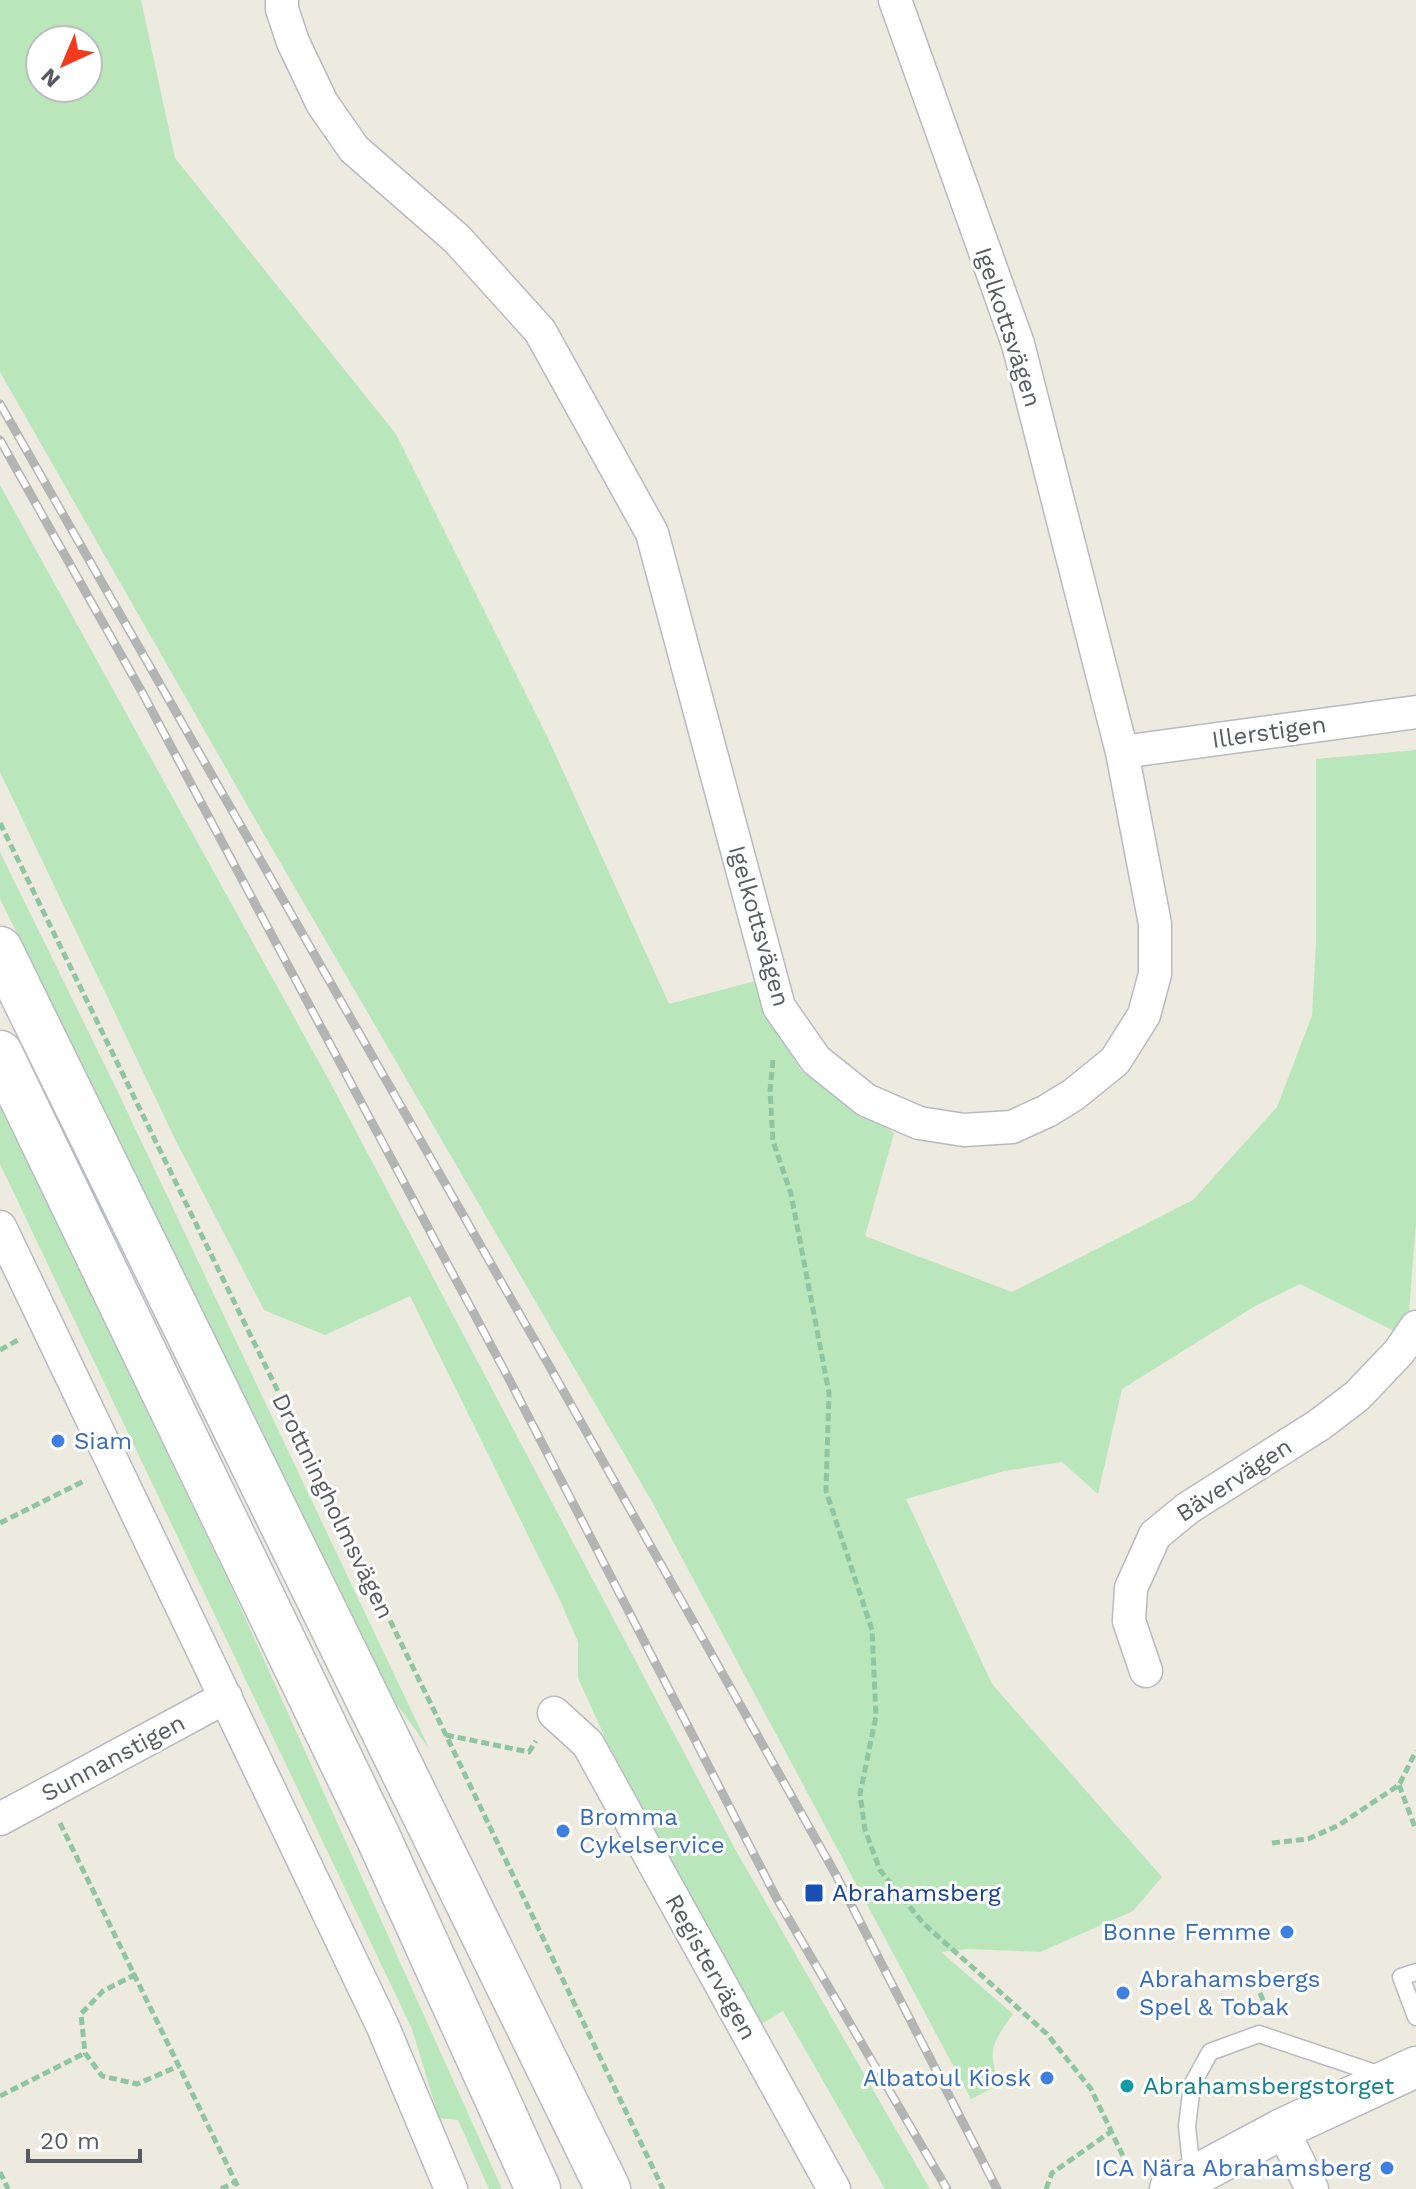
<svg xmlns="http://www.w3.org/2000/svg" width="1416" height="2189" viewBox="0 0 1416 2189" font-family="'Work Sans',sans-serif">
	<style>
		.green { fill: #b9e6bb; fill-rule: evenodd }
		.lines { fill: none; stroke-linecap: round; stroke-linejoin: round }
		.service-casing { stroke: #b7babf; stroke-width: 19 }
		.minor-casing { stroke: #b7babf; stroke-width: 35 }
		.tertiary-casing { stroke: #b7babf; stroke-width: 43 }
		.secondary-casing { stroke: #b8bbc2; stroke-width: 47 }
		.path { stroke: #90c5a2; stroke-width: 5; stroke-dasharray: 8 4; stroke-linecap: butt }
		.service { stroke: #fff; stroke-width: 16 }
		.minor { stroke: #fff; stroke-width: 32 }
		.tertiary { stroke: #fff; stroke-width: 40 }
		.secondary { stroke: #fff; stroke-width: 44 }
		.rail-casing { stroke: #b3b4b4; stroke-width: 9 }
		.rail { stroke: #fff; stroke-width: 6; stroke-dasharray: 18; stroke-linecap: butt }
		.shop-dot { fill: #3f7fe0; stroke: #fff; stroke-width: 3 }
		.transit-dot { fill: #1a4fb4; stroke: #fff; stroke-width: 3 }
		.culture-dot { fill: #0f9aa8; stroke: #fff; stroke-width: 3 }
		.labels { text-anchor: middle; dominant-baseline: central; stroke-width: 6; stroke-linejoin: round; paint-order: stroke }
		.street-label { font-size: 24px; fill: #585c61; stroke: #fff }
		.shop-label { font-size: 24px; fill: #366cbe; stroke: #fff; text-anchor: start }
		.transit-label { font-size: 24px; fill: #164399; stroke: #fff; text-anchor: start }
		.culture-label { font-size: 24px; fill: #0d838f; stroke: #fff; text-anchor: start }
	</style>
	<rect width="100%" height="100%" fill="#edeadf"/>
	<path class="green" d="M0 0H141L175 158 396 434 547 736 669 1004 755 981 801 1071 894 1133 865 1236 1012 1292 1193 1200 1277 1107 1312 1016 1316 941V759L1416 750V1222L1409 1312 1394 1331 1300 1284 1255 1306 1122 1389 1098 1494 1062 1462 1004 1471 906 1499 992 1684 1162 1877 1133 1911 1040 1952 967 1949 941 1952 1013 2014C991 2045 988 2049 999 2085L971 2099 651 1500 251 812 0 372ZM40 40H88V88H40Z
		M0 485 331 1084 735 1849 930 2189H885L783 2011 761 2024 607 1742 578 1678V1642L560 1600 410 1296 325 1335 264 1310 176 1141 0 772Z
		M0 852 115 1086 430 1750 377 1677 106 1113 0 899Z
		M0 1105 233 1591 502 2189H489L458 2120 439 2118 412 2029 0 1164Z"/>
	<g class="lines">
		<g class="service-casing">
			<path id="service" d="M1416 1972 1401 1977 1416 2017
				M1192 2174 1187 2126 1192 2085 1210 2052 1259 2034 1381 2075"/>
		</g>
		<g class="minor-casing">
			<path id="minor" d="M282 0V9L293 42 322 103 354 149 457 239 540 331 652 533 779 1007 816 1060 866 1100 919 1123 964 1130 1012 1127 1047 1111 1073 1095 1115 1061 1144 1015 1155 974V924L1122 752 1018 344 895 0
				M1122 752 1416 712
				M0 1227 383 2027 451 2189
				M1146 1671 1129 1621 1131 1588 1155 1535 1188 1508 1319 1425 1357 1396 1399 1352 1416 1327
				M554 1713 588 1744 834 2189
				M0 1819 226 1697
				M1282 2129 1312 2189"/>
		</g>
		<g class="tertiary-casing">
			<path id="tertiary" d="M1170 2189 1282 2129 1416 2067"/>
		</g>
		<g class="secondary-casing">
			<path id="secondary" d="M0 949 608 2189
				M0 1053 378 1837 538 2189"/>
		</g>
		<path class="path" d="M0 823 446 1735 663 2189
			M773 1060 770 1091 773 1141 791 1194 829 1393 826 1491 872 1630 876 1716 860 1794 865 1830 880 1870 923 1923 1047 2034 1091 2089 1134 2179
			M0 1350 18 1340
			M0 1523 86 1480
			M446 1735 529 1752 536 1741
			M1399 1785 1416 1830
			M60 1823 239 2189
			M1272 1843 1308 1839 1339 1825 1399 1785 1416 1751
			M136 1974 103 1991 81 2014 85 2053 102 2076 137 2084 179 2066
			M1260 1993 1267 2010
			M915 2072V2083
			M0 2096 85 2053
			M0 2172 8 2189
			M221 2189 235 2182
			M1046 2189 1052 2173 1112 2131"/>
		<use href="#service" class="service"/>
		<use href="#minor" class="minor"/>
		<use href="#tertiary" class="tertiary"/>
		<use href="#secondary" class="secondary"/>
		<g class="rail-casing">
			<path id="rail" d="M0 404 547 1362 836 1875 997 2189
				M0 440 143 694 510 1381 777 1899 947 2189"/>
		</g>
		<use href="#rail" class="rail"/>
	</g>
	<g class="shop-dot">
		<circle cx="58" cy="1441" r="8"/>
		<circle cx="563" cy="1831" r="8"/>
		<circle cx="1287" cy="1932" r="8"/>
		<circle cx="1123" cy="1993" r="8"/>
		<circle cx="1047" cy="2078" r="8"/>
		<circle cx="1387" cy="2168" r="8"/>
	</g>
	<rect class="transit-dot" x="804" y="1883" width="20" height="20" rx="4"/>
	<circle class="culture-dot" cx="1127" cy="2086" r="8"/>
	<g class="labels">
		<g class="street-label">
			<text transform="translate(1008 327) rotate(72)">Igelkottsvägen</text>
			<text transform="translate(1269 732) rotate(-8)">Illerstigen</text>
			<text transform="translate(759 926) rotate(74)">Igelkottsvägen</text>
			<text transform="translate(1234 1480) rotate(-33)">Bävervägen</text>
			<text transform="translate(333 1506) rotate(64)">Drottningholmsvägen</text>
			<text transform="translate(113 1758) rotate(-28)">Sunnanstigen</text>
			<text transform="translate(711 1967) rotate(61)">Registervägen</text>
		</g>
		<g class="shop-label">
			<text x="74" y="1441">Siam</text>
			<text x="579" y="1817">Bromma<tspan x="579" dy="28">Cykelservice</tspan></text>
			<text x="1271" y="1932" text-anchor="end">Bonne Femme</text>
			<text x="1139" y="1979">Abrahamsbergs<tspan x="1139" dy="28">Spel &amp; Tobak</tspan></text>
			<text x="1031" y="2078" text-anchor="end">Albatoul Kiosk</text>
			<text x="1371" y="2168" text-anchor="end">ICA Nära Abrahamsberg</text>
		</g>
		<g class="transit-label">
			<text x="832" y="1893">Abrahamsberg</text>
		</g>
		<g class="culture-label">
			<text x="1143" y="2086">Abrahamsbergstorget</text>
		</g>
	</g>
	<g transform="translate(64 64) rotate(224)"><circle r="38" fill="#ffffff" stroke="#bcbec0" stroke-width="2"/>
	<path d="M0-6L14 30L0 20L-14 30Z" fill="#f3391e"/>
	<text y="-12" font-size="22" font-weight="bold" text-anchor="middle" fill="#585c61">N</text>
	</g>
	<path d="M28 2149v12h112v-12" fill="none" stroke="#585c61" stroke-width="4"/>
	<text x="40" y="2149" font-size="24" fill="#585c61" stroke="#ffffff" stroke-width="6" paint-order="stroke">20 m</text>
</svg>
